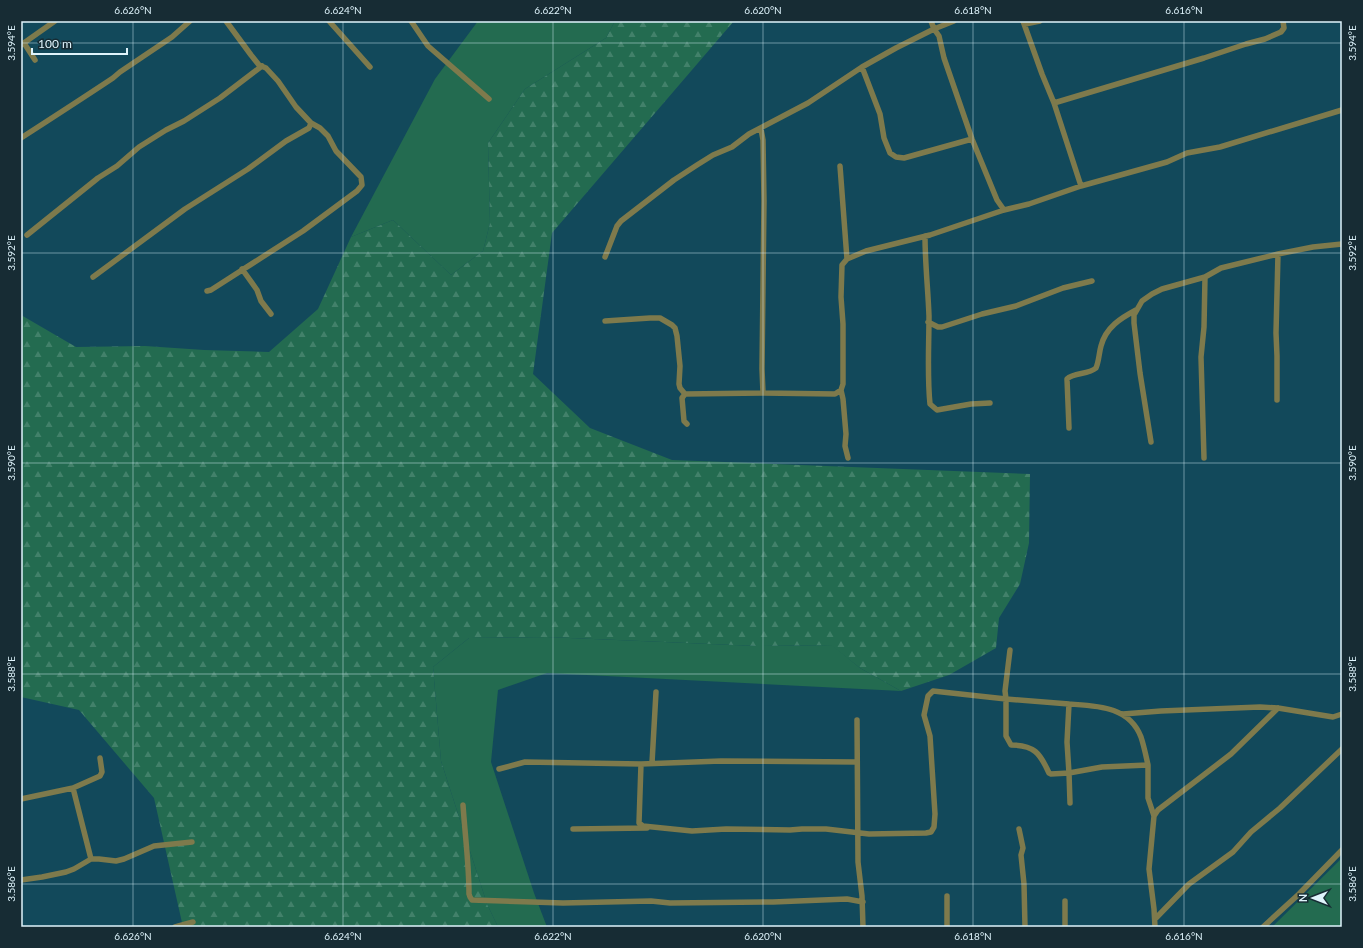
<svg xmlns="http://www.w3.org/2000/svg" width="1363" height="948" viewBox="0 0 1363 948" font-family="Lato,sans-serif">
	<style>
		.grass { fill: #236b50 }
		.forest { fill: url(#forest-firs) }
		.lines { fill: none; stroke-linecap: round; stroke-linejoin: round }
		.minor { stroke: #7e7a4c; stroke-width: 5.5 }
		.ticks { fill: none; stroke: #dff4fc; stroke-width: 1; stroke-opacity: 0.45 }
		.neatline { fill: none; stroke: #dff4fc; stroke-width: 1.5 }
		.ticks-label { font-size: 10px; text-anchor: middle; fill: #dff4fc }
	</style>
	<defs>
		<pattern id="forest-firs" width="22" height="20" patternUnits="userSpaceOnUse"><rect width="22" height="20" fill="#236b50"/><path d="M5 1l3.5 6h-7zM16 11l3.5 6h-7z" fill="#42816a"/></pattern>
	</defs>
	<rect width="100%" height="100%" fill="#12495b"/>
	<path class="grass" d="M478 21H615L606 38 525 89 488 143 490 223 483 251 451 275 393 220 351 237 435 79Z
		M547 637 757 646 832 645 860 668 901 691 547 673 498 690 491 762 534 893 547 927H498L487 904 441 761 433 667 469 638Z
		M1342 858V927H1272Z"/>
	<path class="forest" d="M615 21H734L552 233 533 374 590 428 672 460 1030 474 1029 543 1020 584 999 618 996 648 949 675 901 691 860 668 831 645 757 646 547 637 469 638 433 667 441 761 487 904 498 927H183L154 798 79 710 21 697V315L76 347 145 346 204 350 269 352 318 309 351 237 393 220 451 275 483 251 490 223 488 143 525 89 606 38Z"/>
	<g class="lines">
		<path class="minor" d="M329 21 370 67
			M411 21 428 46 489 99
			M931 21 934 29 939 36 944 58 972 139 997 200 1004 210
			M1023 21 1042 74 1054 103 1081 186
			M1025 24 1040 21
			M24 43 35 60
			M21 45 55 21
			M862 67 880 114 884 138 890 153 896 157 904 158 972 139
			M1054 103 1204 58 1246 44 1265 39 1281 32 1284 28 1283 21
			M761 129 763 140 764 201 762 369 763 393
			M21 138C52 118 83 98 113 78L120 72 172 37 190 21
			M840 166 847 259
			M27 235 98 178 117 166 139 147 166 130 184 121 220 98 262 66
			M925 236C925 263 928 289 929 316 929 346 927 375 930 404L937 410 971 404 990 403
			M605 257 617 226 621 221 674 180 697 165 713 155 732 147 749 134 808 103 862 67 896 48 934 29 954 21
			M242 269 257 290 261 301 271 314
			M93 277 185 209 248 169 286 141 309 128 311 123
			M207 291 211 290 303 231 357 191 362 185 361 177 336 151 328 136 320 128 311 123 296 107 278 81 266 68 259 65 251 55 226 21
			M605 321 650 318H660L672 325 675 328 677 336 680 366 679 384 680 388 685 394
			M928 322 938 327H942L982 314 1016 306 1063 288 1092 281
			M841 390 843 399 846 434 845 446 848 458
			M1277 400V356L1276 333 1278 254
			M687 424 684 421 682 398 685 394 763 393 835 394 841 390 843 384V324L841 297 842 265 847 259 866 251 930 235 1004 210 1029 204 1081 186 1167 162 1187 153 1220 147 1342 110
			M1069 428 1067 379C1074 372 1088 375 1096 368 1099 361 1099 353 1101 346 1106 327 1121 318 1136 310
			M1151 442 1140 373 1134 323V315L1142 301 1152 294 1162 289 1205 277 1221 268 1278 254 1313 247 1342 244
			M1204 458 1201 357 1204 327 1205 277
			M1010 650 1005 691 1006 699 1069 704
			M1123 714 1161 711 1260 707 1278 708 1333 717 1342 714
			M857 720 858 862 862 896 863 927
			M652 763 656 692
			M641 764 639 823 643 826 692 831 726 829 790 830 802 829H826L869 834 926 833 931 832 934 827 935 814 930 736 924 715 928 696 933 691 1006 699V736L1011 745C1034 745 1040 753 1049 773L1051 774 1069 773 1102 767 1148 765V798L1154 816 1149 869 1154 909 1155 927
			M499 769 525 762 641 764 721 761 857 762
			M73 788 91 859
			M21 799 73 788 100 776 102 772 100 758
			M1070 803 1069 773 1067 742 1069 704C1097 706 1129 706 1141 737 1144 746 1146 756 1148 765
			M463 805C465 835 469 864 469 894L470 897 472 900 563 903 651 901 670 903 773 902 847 899 863 902
			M1154 816 1158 810 1231 754 1278 708
			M573 829 647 828
			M1019 829 1023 848 1021 855 1024 884 1025 927
			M21 880 42 877 66 872 74 869 91 859H99L116 861 124 859 154 846 192 842
			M1065 901V927
			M1155 919 1189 884 1233 852 1251 832 1280 808 1342 749
			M175 927 193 922
			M947 927V896
			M1263 927 1299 894 1342 850"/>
	</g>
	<path class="ticks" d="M133 21V927M343 21V927M553 21V927M763 21V927M973 21V927M1184 21V927M21 43H1342M21 253H1342M21 463H1342M21 674H1342M21 884H1342"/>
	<rect width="1363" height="948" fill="none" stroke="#172c34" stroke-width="44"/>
	<g transform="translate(1313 898) rotate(270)" stroke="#172c34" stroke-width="3" paint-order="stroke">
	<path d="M0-3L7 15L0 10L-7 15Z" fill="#dff4fc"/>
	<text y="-6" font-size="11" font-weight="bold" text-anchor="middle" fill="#dff4fc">N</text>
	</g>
	<path d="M32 48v6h95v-6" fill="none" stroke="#dff4fc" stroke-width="2"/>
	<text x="38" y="48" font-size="12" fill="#dff4fc" stroke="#172c34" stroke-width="3" paint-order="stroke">100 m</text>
	<rect x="22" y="22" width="1319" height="904" class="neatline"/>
	<g class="ticks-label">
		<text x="133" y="14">6.626°N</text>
		<text x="343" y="14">6.624°N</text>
		<text x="553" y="14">6.622°N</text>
		<text x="763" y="14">6.620°N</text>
		<text x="973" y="14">6.618°N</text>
		<text x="1184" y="14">6.616°N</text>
		<text transform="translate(1352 43) rotate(-90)" y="4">3.594°E</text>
		<text transform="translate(11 43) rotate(-90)" y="4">3.594°E</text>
		<text transform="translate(1352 253) rotate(-90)" y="4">3.592°E</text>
		<text transform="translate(11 253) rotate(-90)" y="4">3.592°E</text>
		<text transform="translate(1352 463) rotate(-90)" y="4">3.590°E</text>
		<text transform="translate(11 463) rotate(-90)" y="4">3.590°E</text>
		<text transform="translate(1352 674) rotate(-90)" y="4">3.588°E</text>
		<text transform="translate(11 674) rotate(-90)" y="4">3.588°E</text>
		<text transform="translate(1352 884) rotate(-90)" y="4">3.586°E</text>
		<text transform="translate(11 884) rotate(-90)" y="4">3.586°E</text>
		<text x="133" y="940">6.626°N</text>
		<text x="343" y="940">6.624°N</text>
		<text x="553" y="940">6.622°N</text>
		<text x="763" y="940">6.620°N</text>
		<text x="973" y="940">6.618°N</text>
		<text x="1184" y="940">6.616°N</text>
	</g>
</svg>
